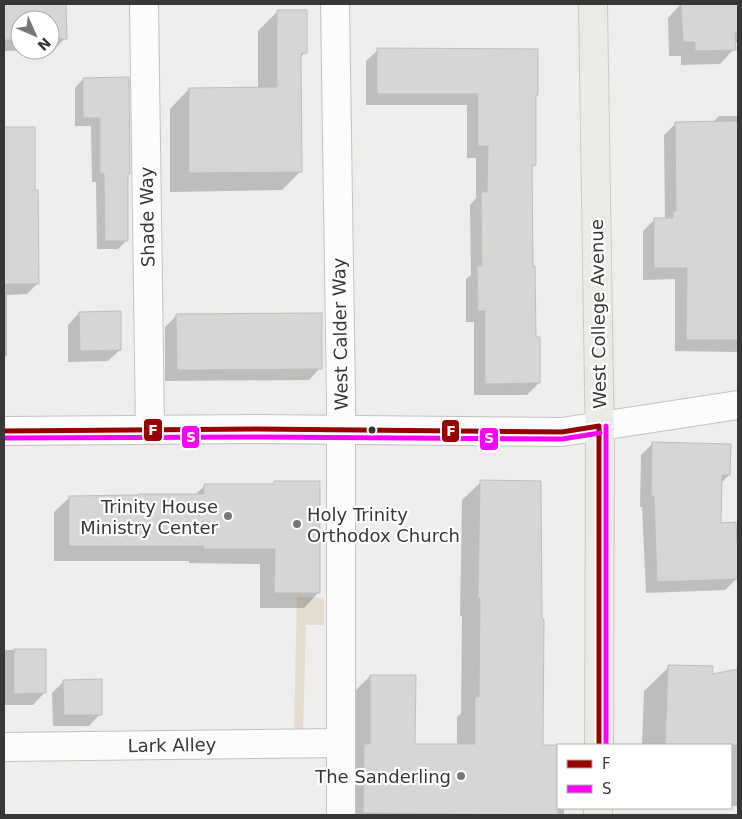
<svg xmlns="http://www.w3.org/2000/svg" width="742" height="819" viewBox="0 0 742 819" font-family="'DejaVu Sans',sans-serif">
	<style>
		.green { fill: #e4ddcd }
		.shadow { fill: #0003; fill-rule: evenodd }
		.building { fill: #d7d6d4; stroke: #bfbebc }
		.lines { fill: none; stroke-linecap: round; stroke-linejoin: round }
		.minor-casing { stroke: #c3c2c0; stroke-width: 30 }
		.major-casing { stroke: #c9c9c8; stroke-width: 30 }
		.minor { stroke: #fcfcfc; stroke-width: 28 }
		.major { stroke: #eceae5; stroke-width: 28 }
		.bus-1-casing { stroke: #fff; stroke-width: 9 }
		.bus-2-casing { stroke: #fff; stroke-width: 9 }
		.bus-1 { stroke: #980000; stroke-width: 5 }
		.bus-2 { stroke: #f0f; stroke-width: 5 }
		.bus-dot { fill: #383736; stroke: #fff; stroke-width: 2 }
		.poi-dot { fill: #787775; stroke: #fff; stroke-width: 2 }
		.labels { text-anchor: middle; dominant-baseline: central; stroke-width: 4.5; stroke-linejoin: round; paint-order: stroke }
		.street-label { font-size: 18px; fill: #383736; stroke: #fff }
		.poi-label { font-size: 18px; fill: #383736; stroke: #fff; text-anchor: end }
		.line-badge { stroke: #fff; stroke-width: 2 }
		.badge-label { font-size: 14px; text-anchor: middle; font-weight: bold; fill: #fff }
	</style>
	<rect width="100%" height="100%" fill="#eeedeb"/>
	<path class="green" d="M297 597 324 598V625H306L303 729H294Z"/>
	<path class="shadow" d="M4 4H65V38L54 50 4 51ZM20 20H50V50H20Z
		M681 4H738V41L734 45V49L720 64 681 65V56H669L668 18Z
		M278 11 305 52 300 58 301 171 282 190 170 192V109L189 89 258 88V31Z
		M378 50 535 96V165L531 168 534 339 539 383 527 395H474V322H466V279L471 275 470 205 476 198V158H467V105H366V61Z
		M83 79 126 175 127 240 118 249H97L96 182H92L91 126H75V88Z
		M719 116H738V352L675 351V279L643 280V231L654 220H665L664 135 676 123 713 122Z
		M4 128H33L34 192 38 283 27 294 7 295V355L4 359Z
		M79 313 120 350 108 361 68 362V325Z
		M177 315 320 368 309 380 165 381V327Z
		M653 443 729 475 720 484V524L737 578 725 590 646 593 642 507H640L641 455Z
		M481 482 542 746H558V808H564V814L346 815 352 694 370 676 414 745 457 746V717L461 713 462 616H460L462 500Z
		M275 483 319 592 304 608H260V564L189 563V561H54V512L70 497 195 495 205 485H273Z
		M4 650H45L44 693 33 705H4Z
		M669 667 711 675 738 670V806H731V745H642L644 691Z
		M64 681 100 714 89 726H53L52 693Z"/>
	<path class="building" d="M4 4H66L67 39H50V20H20V40H4Z
		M681 4H738V33H735L736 50 695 51V42H683Z
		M277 10H307V53H301L302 172 189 173V88L277 87Z
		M377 48 538 49V95H536V165H532L533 266H535L536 337H540V383L485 384V311H478L477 266H482L481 192H487L488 146H478V94H377Z
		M129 77 130 174H128V241H105L104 174H100V118H83V78Z
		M738 121V340H686L687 268H654V218H673V211H676L675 122Z
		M4 127H35V190H38L39 284H4Z
		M121 311V350L80 351 79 312Z
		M322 313V369L177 370 176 314Z
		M652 442 731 444 730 475H722L721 523 736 522 737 543H738V579L657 582 654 496H651Z
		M480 480 541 481 542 619H544L543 745H558V815L363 813 364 744H370V675H416L415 744H475V697H479L480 598H478Z
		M274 481H320V593H274L275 549H204V546H69V496L138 495V494H204V484H274Z
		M14 649H46V693L14 694Z
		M668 665 713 666 712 674 738 669V745H665Z
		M102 679V715H64L63 680Z"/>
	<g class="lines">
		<g class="minor-casing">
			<path id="minor" d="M144 4 150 430
				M335 4 341 400V815
				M4 431 257 429 562 432 738 405
				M4 747 341 743"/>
		</g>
		<g class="major-casing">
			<path id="major" d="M593 4 600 453 599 745
				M598 815V808"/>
		</g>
		<use href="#minor" class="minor"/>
		<use href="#major" class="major"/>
		<g class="bus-1-casing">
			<path id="bus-1" d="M599 426V745
				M4 431 257 429 562 432 599 426"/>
		</g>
		<g class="bus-2-casing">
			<path id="bus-2" d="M606 426V745
				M4 438 257 437 562 439 600 433"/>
		</g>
		<use href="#bus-1" class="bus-1"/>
		<use href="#bus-2" class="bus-2"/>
	</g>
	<circle class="bus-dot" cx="372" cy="430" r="4.5"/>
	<g class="poi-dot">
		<circle cx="228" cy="516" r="5"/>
		<circle cx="297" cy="524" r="5"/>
		<circle cx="461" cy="776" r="5"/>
	</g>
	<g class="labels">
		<g class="street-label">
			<text transform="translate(147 217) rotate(-91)">Shade Way</text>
			<text transform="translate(598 314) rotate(-91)">West College Avenue</text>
			<text transform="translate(340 334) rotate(-91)">West Calder Way</text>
			<text transform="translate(172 745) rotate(-1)">Lark Alley</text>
		</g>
		<g class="poi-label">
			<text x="218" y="506">Trinity House<tspan x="218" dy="21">Ministry Center</tspan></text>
			<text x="307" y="514" text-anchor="start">Holy Trinity<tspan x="307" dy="21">Orthodox Church</tspan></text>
			<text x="451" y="776">The Sanderling</text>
		</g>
	</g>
	<g class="line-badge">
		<rect x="143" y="418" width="20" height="24" rx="5" fill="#980000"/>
		<rect x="441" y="419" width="19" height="24" rx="5" fill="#980000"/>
		<rect x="181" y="425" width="19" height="24" rx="5" fill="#f0f"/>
		<rect x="479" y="427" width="20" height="24" rx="5" fill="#f0f"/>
	</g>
	<g class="badge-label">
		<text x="153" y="435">F</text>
		<text x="451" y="436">F</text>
		<text x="191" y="442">S</text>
		<text x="489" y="443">S</text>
	</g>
	<rect width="742" height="819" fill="none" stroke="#383736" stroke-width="10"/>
	<rect x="557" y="744" width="175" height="65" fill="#ffffff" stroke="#afafaf"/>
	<rect x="567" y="760" width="25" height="8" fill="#980000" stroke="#afafaf"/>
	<text x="602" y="769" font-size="15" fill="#383736">F</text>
	<rect x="567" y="785" width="25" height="8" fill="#ff00ff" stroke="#afafaf"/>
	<text x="602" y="794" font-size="15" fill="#383736">S</text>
	<g transform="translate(35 35) rotate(135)"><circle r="24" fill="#ffffff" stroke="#afafaf"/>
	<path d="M0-4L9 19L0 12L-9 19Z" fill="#787775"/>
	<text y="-8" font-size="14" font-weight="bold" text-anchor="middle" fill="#383736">N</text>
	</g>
</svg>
